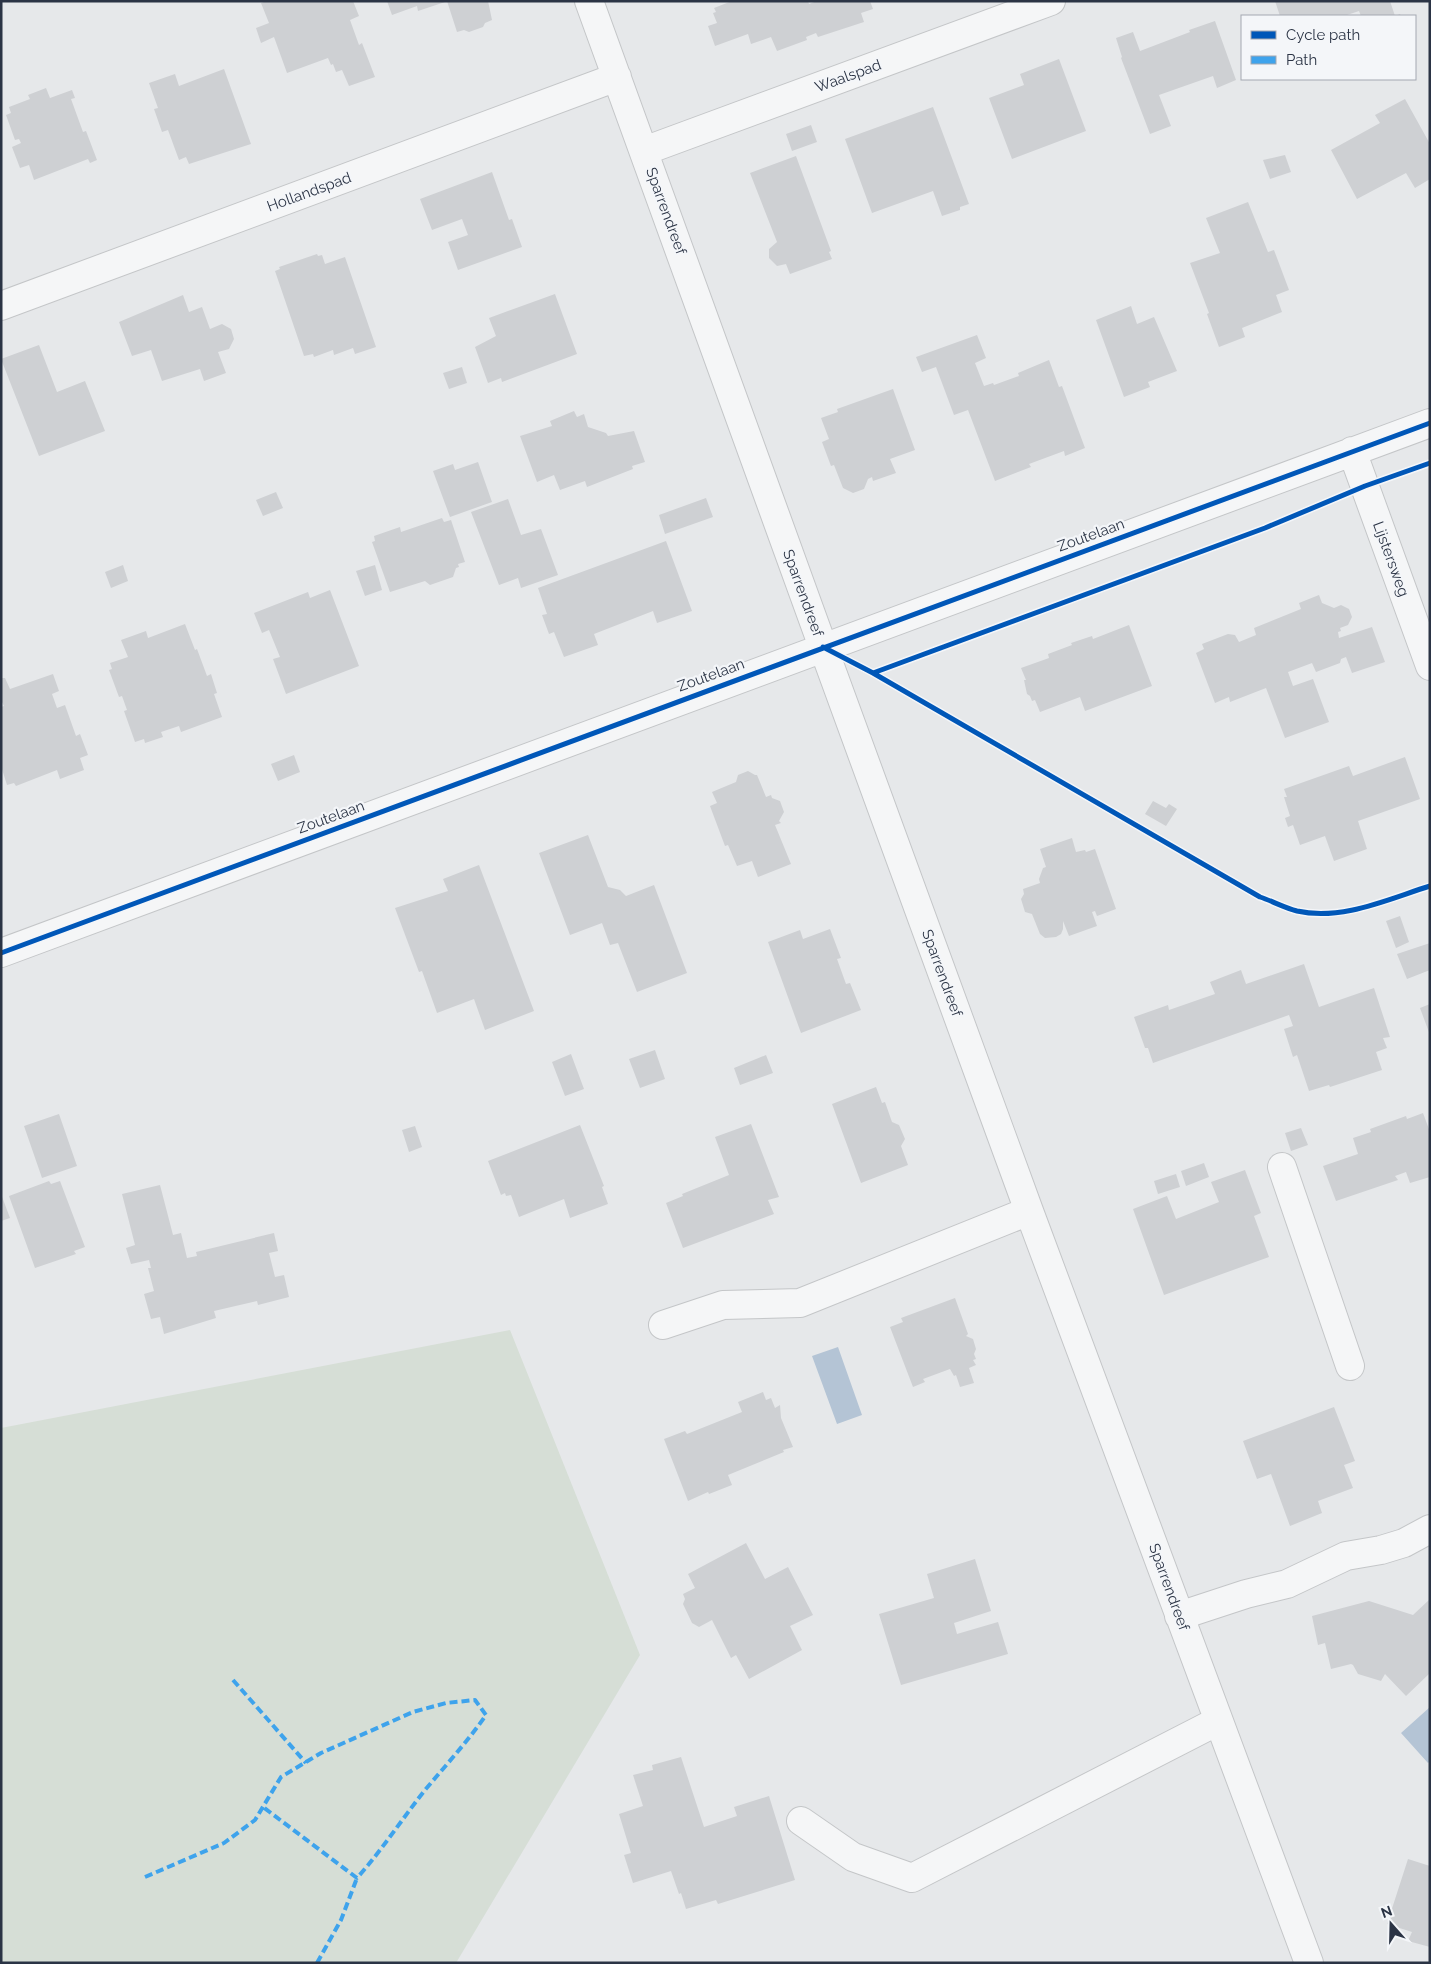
<svg xmlns="http://www.w3.org/2000/svg" width="1431" height="1964" viewBox="0 0 1431 1964" font-family="Raleway,sans-serif">
	<style>
		.green { fill: #d6ded6 }
		.water { fill: #b4c4d5 }
		.building { fill: #ced0d3 }
		.lines { fill: none; stroke-linecap: round; stroke-linejoin: round }
		.minor-casing { stroke: #c4c6c8; stroke-width: 30 }
		.minor { stroke: #f5f6f7; stroke-width: 28 }
		.quiet { stroke: #3ea3ec; stroke-width: 4; stroke-dasharray: 8 4; stroke-linecap: butt }
		.cycleway-casing { stroke: #f4f6f9; stroke-width: 8 }
		.cycleway { stroke: #0057b8; stroke-width: 5 }
		.labels { text-anchor: middle; dominant-baseline: central; stroke-width: 4.5; stroke-linejoin: round; paint-order: stroke }
		.street-label { font-size: 15px; fill: #2b3445; stroke: #f4f6f9 }
	</style>
	<rect width="100%" height="100%" fill="#e6e8ea"/>
	<path class="green" d="M510 1330 640 1655 456 1963H1V1428Z"/>
	<path class="water" d="M838 1347 862 1415 837 1424 812 1356Z
		M1430 1707V1761L1428 1763 1401 1733Z"/>
	<path class="building" d="M267 1H353L359 16 350 20 359 45 362 43 375 77 349 86 342 70 336 72 333 64 331 65 328 58 287 73 274 37 261 43 256 28 269 23 261 3Z
		M387 1H445V2L418 11 417 6 392 15Z
		M447 1H488L492 20 485 23 483 27 469 32 464 30 457 32Z
		M732 1H808L809 4 817 1H870L873 9 861 13 864 22 818 37 816 33 806 37 807 40 777 51 771 37 751 44 748 34 715 46 708 26 717 23 713 13 716 12 714 8Z
		M1275 1H1390L1395 16 1400 14 1401 16H1361L1359 11 1344 16H1280Z
		M1215 21 1236 80 1217 88 1213 76 1159 95 1171 126 1150 134 1121 58 1122 57 1116 38 1133 32 1140 51 1190 32 1189 30Z
		M1059 59 1086 131 1012 159 989 98 1024 85 1020 74Z
		M224 69 251 144 189 164 186 157 179 160 168 130 162 132 154 109 158 108 149 83 175 74 179 86Z
		M46 88 50 98 72 90 75 98 71 99 83 132 86 131 97 160 90 163 88 159 34 180 29 165 20 168 12 147 21 143 19 139 15 140 6 115 11 113 9 107 30 99 28 95Z
		M1405 99 1430 144V179L1415 188 1406 173 1357 199 1331 150 1380 123 1375 115Z
		M933 107 969 204 960 207V210L942 216 933 191 872 213 845 139Z
		M811 125 817 142 792 151 786 134Z
		M1285 155 1291 172 1270 179 1263 160Z
		M796 156 831 251 829 252 832 259 790 274 786 264 777 266 769 258V249L777 242 750 173Z
		M492 172 509 220 512 219 522 247 458 270 448 242 468 235 462 219 432 230 420 199Z
		M1248 202 1268 252 1274 250 1289 290 1276 295 1282 312 1242 328 1245 337 1219 347 1207 314 1209 313 1190 263 1220 253 1206 218Z
		M317 254 318 256 322 255 325 264 345 257 376 347 355 354 353 348 334 355 333 350 314 357 313 354 304 356 275 271 280 269 279 267Z
		M555 294 577 354 502 382 501 378 488 383 475 347 496 336 489 318Z
		M183 295 189 312 202 307 210 329 222 324 231 329 234 339 229 349 218 352 226 373 204 381 200 369 162 381 151 350 132 356 119 322Z
		M1131 306 1137 324 1154 317 1177 371 1148 382 1150 387 1124 397 1096 320Z
		M977 335 986 358 975 363 984 386 993 383 994 385 1019 376 1018 373 1049 360 1059 387 1062 386 1085 448 1065 456 1064 451 1029 464 1031 467 995 481 968 410 954 415 936 367 922 372 916 357Z
		M39 345 57 392 85 381 105 431 39 456 1 359Z
		M462 367 467 383 449 389 443 373Z
		M893 389 915 450 890 459 896 473 873 481 872 477 868 479 864 489 853 493 843 488 834 465 831 466 822 442 829 439 821 418 838 412 837 409Z
		M574 411 577 417 584 414 588 427 606 433 608 436 634 431 645 462 632 466 633 469 587 487 585 481 560 490 554 475 537 482 520 436 552 426 550 421Z
		M478 462 492 502 450 517 433 471 453 464 455 470Z
		M276 492 283 508 263 516 256 500Z
		M706 498 713 517 665 534 659 515Z
		M508 499 521 535 541 529 558 575 521 588 518 578 499 585 471 512Z
		M442 518 444 522 451 520 465 562 458 564 459 567 456 568 453 577 430 585 425 581 390 592 372 542 375 541 374 536 400 527 401 532Z
		M666 541 692 611 657 623 653 611 594 634 598 645 564 657 554 632 549 634 542 615 547 614 538 588Z
		M123 565 128 581 111 588 105 572Z
		M375 565 382 590 365 596 356 571Z
		M330 590 359 666 286 694 273 659 280 657 269 630 262 633 254 613 308 592 310 598Z
		M1319 595 1322 603 1334 608 1341 605 1349 609 1352 617 1348 625 1340 628 1341 631 1338 632 1339 638 1372 627 1385 662 1352 673 1346 657 1341 659 1340 663 1316 672 1312 663 1288 672 1293 686 1313 679 1329 722 1285 738 1266 688 1230 702 1229 697 1215 703 1196 653 1204 649 1202 644 1228 634 1235 635 1239 642 1256 635 1254 628 1301 609 1299 603Z
		M185 624 195 650 197 649 207 676 211 674 217 693 214 694 222 717 181 732 179 726 161 732 163 737 145 743 144 739 135 742 124 711 127 710 122 696 119 697 109 670 112 669 110 663 128 657 121 640 146 631 148 638Z
		M1129 625 1152 686 1085 711 1080 697 1040 712 1035 700 1032 701 1030 696 1027 694 1024 680H1026L1021 668 1049 658 1048 654 1072 645 1071 643 1092 636 1093 639Z
		M53 674 59 691 52 694 57 708 65 705 76 736 80 734 88 755 80 758 84 770 60 779 57 770 16 786 14 783 7 785 1 766V707L4 706 1 700V678H5L10 689Z
		M294 755 300 772 278 781 271 764Z
		M1405 757 1420 799 1358 821 1367 849 1334 861 1325 836 1300 845 1293 825 1288 827 1285 818 1290 816 1284 797H1287L1284 789 1349 766 1353 776Z
		M748 771 755 775H757L766 797 771 795 772 798 780 801 784 812 779 821 781 823 775 825 791 864 758 877 752 861 737 866 728 845 725 846 710 806 717 803 712 792 736 782 738 775Z
		M1153 801 1166 808 1169 804 1177 809 1166 826 1145 814Z
		M588 835 608 887 620 890 626 896 654 885 687 973 637 992 618 943 610 945 602 923 570 935 539 853Z
		M1072 838 1076 852 1085 850 1086 852 1095 849 1116 909 1097 916 1095 911 1092 912 1097 926 1069 936 1063 921V929L1061 934 1056 937 1045 938 1040 934 1032 914 1025 912 1021 899 1024 894 1023 889 1040 883 1039 879 1043 868 1046 867 1040 849Z
		M479 865 534 1011 485 1030 474 999 437 1013 422 971 419 972 395 908 448 891 443 879Z
		M1400 916 1409 942 1396 948 1386 921Z
		M830 929 841 958 837 959 846 984 850 983 861 1010 801 1033 768 942 800 930 803 939Z
		M1430 943V970L1407 979 1397 954Z
		M1304 964 1319 1007 1374 988 1390 1037 1383 1038 1387 1048 1376 1052 1382 1070 1330 1087 1329 1085 1309 1091 1297 1055 1293 1057 1284 1029 1293 1026 1289 1015 1153 1063 1148 1048H1145L1134 1017 1168 1005 1169 1010 1215 994 1210 982 1241 970 1246 984Z
		M1430 1004V1035L1420 1008Z
		M655 1050 665 1079 640 1088 629 1059Z
		M571 1054 584 1089 565 1096 552 1062Z
		M766 1055 773 1073 740 1085 734 1068Z
		M876 1087 882 1103 885 1102 892 1122 899 1125 905 1139 901 1146 908 1165 861 1183 832 1104Z
		M1423 1113 1430 1132V1177L1410 1183 1406 1172 1395 1176 1398 1180 1336 1201 1323 1166 1358 1154 1353 1138 1371 1132 1370 1129 1406 1116 1407 1119Z
		M59 1114 77 1166 42 1178 24 1126Z
		M751 1124 779 1197 768 1200 774 1214 683 1248 666 1203 683 1196 682 1194 729 1175 715 1137Z
		M580 1125 604 1186 602 1187 608 1204 570 1218 564 1199 519 1217 511 1195 506 1196 505 1193 501 1195 488 1161Z
		M415 1126 422 1147 409 1152 402 1130Z
		M1301 1128 1308 1145 1291 1151 1285 1133Z
		M1204 1163 1209 1177 1186 1186 1181 1171Z
		M1245 1170 1261 1213 1254 1216 1269 1257 1164 1295 1133 1209 1167 1196 1176 1219 1219 1202 1211 1182Z
		M1176 1174 1180 1187 1158 1194 1154 1181Z
		M49 1181 51 1184 60 1181 85 1247 74 1251 76 1254 35 1268 9 1196Z
		M160 1185 173 1235 181 1233 187 1258 197 1256 196 1252 274 1233 278 1251 269 1253 275 1277 284 1275 289 1297 258 1305 257 1301 214 1311 216 1318 164 1334 160 1317 151 1319 144 1294 154 1291 148 1268H151L149 1260 131 1264 126 1248 135 1245 122 1194Z
		M1 1194 10 1218 1 1221Z
		M955 1298 968 1334 966 1336 973 1339 976 1349 974 1354 976 1359 973 1360 976 1365 969 1368 974 1383 960 1387 956 1375 954 1376 950 1369 923 1379 925 1382 913 1387 890 1327 903 1322 901 1318Z
		M763 1392 766 1400 771 1398 775 1408 780 1405 781 1418 793 1447 783 1450 784 1452 728 1475 732 1485 709 1494 708 1492 688 1501 664 1439 685 1431 687 1434 742 1412 738 1402Z
		M1334 1407 1355 1461 1344 1465 1353 1488 1318 1501 1322 1513 1290 1526 1271 1474 1257 1479 1243 1441Z
		M746 1543 765 1579 788 1567 813 1615 790 1626 802 1650 749 1679 736 1655 731 1658 712 1620 699 1627 692 1623 683 1604 685 1599 683 1594 695 1588 688 1574Z
		M975 1559 991 1611 954 1623 957 1634 998 1622 1008 1654 901 1685 879 1614 934 1598 927 1574Z
		M1430 1599V1673L1406 1696 1385 1674 1381 1681 1358 1674 1353 1665 1351 1664 1331 1669 1325 1643 1318 1645 1312 1616 1369 1601 1413 1615Z
		M681 1757 704 1827 737 1816 734 1807 769 1796 795 1880 718 1904 716 1900 686 1909 681 1893 679 1894 671 1871 633 1883 624 1855 631 1853 619 1814 643 1806 633 1775 653 1770 652 1765Z
		M1408 1859 1430 1866V1947L1408 1941 1412 1932 1387 1924Z"/>
	<g class="lines">
		<g class="minor-casing">
			<path id="minor" d="M589 1 823 647 1029 1211 1309 1963
				M644 151 1051 1
				M1 306 617 77
				M1352 451 1430 666
				M1 953 1430 423
				M1282 1167 1350 1366
				M663 1325 723 1305 800 1303 1029 1211
				M1179 1616 1246 1594 1287 1584 1346 1556 1381 1550 1404 1543 1430 1529
				M801 1821 853 1857 912 1878 1218 1721"/>
		</g>
		<use href="#minor" class="minor"/>
		<path class="quiet" d="M233 1680 306 1763
			M145 1877 224 1843 255 1820 281 1777 321 1753 413 1712 446 1703 475 1700 486 1715C468 1741 446 1765 425 1790 402 1819 382 1850 357 1878L263 1807
			M317 1963 341 1920 357 1878"/>
		<g class="cycleway-casing">
			<path id="cycleway" d="M823 647 873 673 1260 897C1272 901 1285 908 1297 911 1342 921 1388 899 1430 886
				M873 673 1265 528 1365 486 1430 463
				M1 953 1430 423"/>
		</g>
		<use href="#cycleway" class="cycleway"/>
	</g>
	<g class="labels">
		<g class="street-label">
			<text transform="translate(848 76) rotate(-20)">Waalspad</text>
			<text transform="translate(309 192) rotate(-20)">Hollandspad</text>
			<text transform="translate(666 211) rotate(70)">Sparrendreef</text>
			<text transform="translate(1091 535) rotate(-20)">Zoutelaan</text>
			<text transform="translate(1391 559) rotate(70)">Lijstersweg</text>
			<text transform="translate(803 593) rotate(70)">Sparrendreef</text>
			<text transform="translate(711 675) rotate(-20)">Zoutelaan</text>
			<text transform="translate(331 817) rotate(-20)">Zoutelaan</text>
			<text transform="translate(942 973) rotate(70)">Sparrendreef</text>
			<text transform="translate(1169 1587) rotate(70)">Sparrendreef</text>
		</g>
	</g>
	<rect width="1431" height="1964" fill="none" stroke="#2b3445" stroke-width="5"/>
	<rect x="1241" y="15" width="175" height="65" fill="#f4f6f9" stroke="#a4a8b1"/>
	<rect x="1251" y="31" width="25" height="8" fill="#0057b8" stroke="#a4a8b1"/>
	<text x="1286" y="40" font-size="15" fill="#2b3445">Cycle path</text>
	<rect x="1251" y="56" width="25" height="8" fill="#3ea3ec" stroke="#a4a8b1"/>
	<text x="1286" y="65" font-size="15" fill="#2b3445">Path</text>
	<g transform="translate(1391 1924) rotate(340)" stroke="#f4f6f9" stroke-width="4" paint-order="stroke">
	<path d="M0-4L9 19L0 12L-9 19Z" fill="#2b3445"/>
	<text y="-8" font-size="14" font-weight="bold" text-anchor="middle" fill="#2b3445">N</text>
	</g>
</svg>
